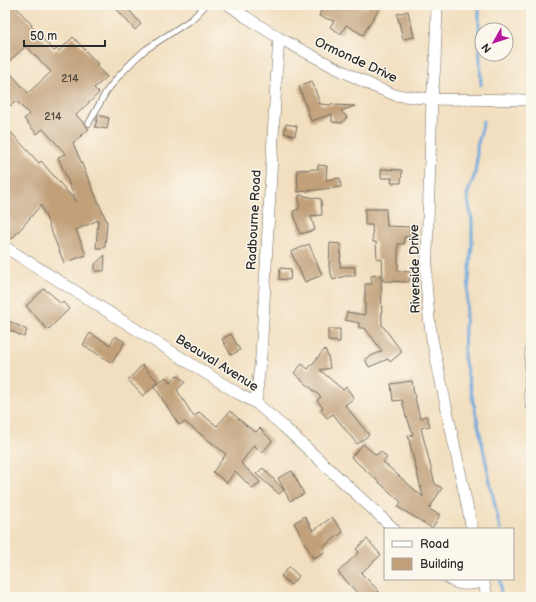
<svg xmlns="http://www.w3.org/2000/svg" width="536" height="602" viewBox="0 0 536 602" font-family="'Balsamiq Sans',sans-serif">
	<style>
		.lines { fill: none; stroke-linecap: round; stroke-linejoin: round }
		.stream { stroke: #6da7dd; stroke-width: 3 }
		.building { fill: #c1a07a }
		.service-casing { stroke: #716a5f; stroke-width: 7 }
		.minor-casing { stroke: #716a5f; stroke-width: 12 }
		.service { stroke: #fff; stroke-width: 5.5 }
		.minor { stroke: #fff; stroke-width: 11 }
		.labels { text-anchor: middle; dominant-baseline: central; stroke-width: 3; stroke-linejoin: round; paint-order: stroke }
		.number-label { font-size: 11px; fill: #50483f }
		.street-label { font-size: 13px; fill: #2b2b2b; stroke: #fbf7ec }
	</style>
	<rect width="100%" height="100%" fill="#fbf7ec"/>
	<filter id="ink" filterUnits="userSpaceOnUse"><feTurbulence type="fractalNoise" baseFrequency=".025" numOctaves="2"/><feDisplacementMap in="SourceGraphic" scale="8" xChannelSelector="R" yChannelSelector="G"/><feConvolveMatrix kernelMatrix="1 2 1 2 8 2 1 2 1" color-interpolation-filters="sRGB"/></filter>
	<filter id="wash" filterUnits="userSpaceOnUse"><feTurbulence type="fractalNoise" baseFrequency=".012" numOctaves="4" result="noise"/><feDisplacementMap in="SourceGraphic" scale="16" xChannelSelector="R" yChannelSelector="G"/><feGaussianBlur stdDeviation="0.9" result="paint"/><feColorMatrix in="noise" values="0 0 0 0 0 0 0 0 0 0 0 0 0 0 0 0 0 1.4 0 .05"/><feComposite in="paint" operator="in"/></filter>
	<g filter="url(#wash)">
		<rect width="100%" height="100%" fill="#f2dfc0"/>
		<g class="lines">
			<path class="stream" d="M479 5V37L481 85
				M483 121 482 129 477 146V158L475 174 467 195 472 220V243L465 325 464 357 500 529
				M500 579 501 597"/>
		</g>
		<g id="blocks">
			<path class="building" d="M5 5H14L32 25 31 26 54 51 57 49 59 51 73 37 98 64 96 66 107 77 94 88 99 93 76 115 89 129 73 143 107 222 105 247 101 248H96L98 220 76 230 86 255 64 263 41 205 12 239 5 234V192L11 185 5 177V126L39 163 41 161 77 203 58 157 66 154 43 129 37 134 24 119 29 114 16 101 11 106 5 99V67L28 93 51 72 26 46 5 65Z
				M113 5H125L141 24 135 30Z
				M323 5H358L366 9 368 5H381L363 35 346 25 341 34 330 27 334 21 319 16Z
				M408 11 414 37 403 39 397 14Z
				M312 81 320 104 332 105V103L335 105 355 106 341 111 347 117 342 123 332 122V114L311 121 299 86Z
				M98 115 109 118 107 129 95 127Z
				M286 124 297 126 295 136 284 133Z
				M318 165 327 166 326 180 340 178 341 187 298 192 297 170 318 169Z
				M381 169 402 170 401 183H391L392 178H381Z
				M299 195 321 199 322 215 311 216 315 230 300 234 293 211 299 209Z
				M365 209H386L387 226 410 227V237H404V244H398V271L410 272 409 282 383 281 382 259H377L376 242H373L372 225H365Z
				M330 243 341 244 340 267H355V276H345L333 280 329 267Z
				M309 244 322 275 305 282 291 252Z
				M105 255 104 271H95V264Z
				M280 268 291 269 290 280 279 279Z
				M381 275 382 325 402 352 390 362 388 359 369 367 365 359 382 351 365 328H359V323L345 320 347 312 365 315V284H372L371 276Z
				M44 289 51 294 61 304 63 302 69 309 48 330 26 306Z
				M7 320 27 330 24 337 5 328V325Z
				M328 329H340V342L328 341Z
				M90 333 110 345 115 336 125 342 112 363 83 345Z
				M231 334 240 350 231 355 222 339Z
				M325 349 328 356 330 368 320 370 343 390 346 387 354 398 345 405 369 435 357 444 333 414 327 418 320 410 323 408 317 400 321 397 294 373 302 364 308 369Z
				M142 365 158 382 143 396 128 380Z
				M177 375 185 382 177 390 194 417 199 412 217 426 230 411 247 426 256 432 260 428 272 441 262 453 254 445 241 463 260 482 253 489 235 471 227 483 213 472 226 454 185 422 179 425 154 386 166 377 170 383Z
				M412 381 414 394 420 418 427 416 430 426 421 428 435 484 442 488 429 509 440 515 432 528 398 507 401 502 351 457 363 444 376 455 381 451 387 458 383 462 423 497 408 436 413 435 407 417H406L402 400 393 401 391 384Z
				M263 468 284 490 279 494 256 474Z
				M292 471 304 494 290 501 278 478Z
				M305 516 313 531 332 517 343 532 323 547 325 552 313 558 294 523Z
				M367 539 381 555 361 573 379 591 373 597H361L338 572 359 552 356 549Z
				M289 567 299 576 291 585 281 576Z"/>
		</g>
	</g>
	<g filter="url(#ink)">
		<use href="#blocks" fill-opacity="0" stroke="#716a5f" stroke-width="1"/>
		<g class="lines">
			<g class="service-casing">
				<path id="service" d="M89 123 106 92 117 78 133 61 145 50 192 19 206 5"/>
			</g>
			<g class="minor-casing">
				<path id="minor" d="M229 5 246 17 279 38 330 65 375 87 395 95 432 99 531 100
					M437 5 435 65 432 99 426 282 429 318 432 339 472 529
					M5 247 239 394 256 403 284 427 394 529
					M531 347 530 376 531 405
					M256 403 257 390 261 357 276 83 279 38
					M449 579C461 587 470 584 483 582
					M483 579 487 597"/>
			</g>
			<use href="#service" class="service"/>
			<use href="#minor" class="minor"/>
		</g>
	</g>
	<g class="labels">
		<g class="number-label">
			<text x="70" y="78">214</text>
			<text x="53" y="116">214</text>
		</g>
		<g class="street-label">
			<text transform="translate(356 60) rotate(25)">Ormonde Drive</text>
			<text transform="translate(254 220) rotate(-87)">Radbourne Road</text>
			<text transform="translate(415 269) rotate(-91)">Riverside Drive</text>
			<text transform="translate(217 363) rotate(32)">Beauval Avenue</text>
		</g>
	</g>
	<rect width="536" height="602" fill="none" stroke="#fbf7ec" stroke-width="20"/>
	<rect x="384" y="528" width="130" height="52" fill="#fbf7ec" stroke="#a8a59f"/>
	<rect x="392" y="541" width="20" height="6" fill="#ffffff" stroke="#a8a59f"/>
	<text x="420" y="548" font-size="12" fill="#2b2b2b">Road</text>
	<rect x="392" y="558" width="20" height="12" fill="#c1a07a" stroke="#a8a59f"/>
	<text x="420" y="568" font-size="12" fill="#2b2b2b">Building</text>
	<g transform="translate(494 42) rotate(231)"><circle r="19" fill="#fbf7ec" stroke="#a8a59f"/>
	<path d="M0-3L7 15L0 10L-7 15Z" fill="#b5179e"/>
	<text y="-6" font-size="11" font-weight="bold" text-anchor="middle" fill="#2b2b2b">N</text>
	</g>
	<path d="M24 40v6h81v-6" fill="none" stroke="#2b2b2b" stroke-width="2"/>
	<text x="30" y="40" font-size="12" fill="#2b2b2b" stroke="#fbf7ec" stroke-width="3" paint-order="stroke">50 m</text>
</svg>
